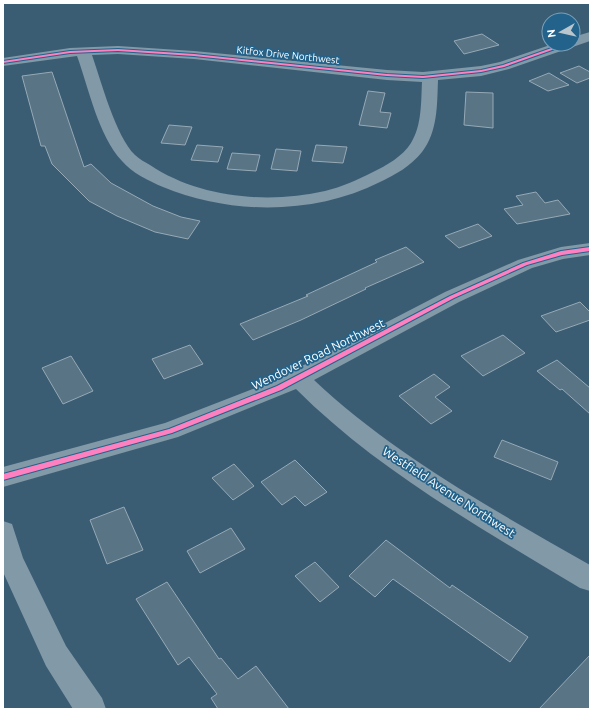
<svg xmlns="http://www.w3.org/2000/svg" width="593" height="712" viewBox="0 0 593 712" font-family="Ubuntu,sans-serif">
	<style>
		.building { fill: #587485; stroke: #96a9b6 }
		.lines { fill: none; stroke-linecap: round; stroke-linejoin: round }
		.minor { fill: #8299a8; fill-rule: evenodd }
		.cycleway-casing { stroke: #23638b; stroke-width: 2 }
		.cycleway { fill: #ff80c0; fill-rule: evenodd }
		.labels { text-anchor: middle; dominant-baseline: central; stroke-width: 3.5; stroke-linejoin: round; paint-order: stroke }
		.far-street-label { font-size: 10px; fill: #fff; stroke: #23638b }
		.street-label { font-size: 12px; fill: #fff; stroke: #23638b }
	</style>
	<rect width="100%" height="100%" fill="#3b5d73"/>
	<path class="building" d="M482 34 499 45 464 54 454 41Z
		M579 66 590 72V78L577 83 560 73Z
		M52 72 84 167 91 164 111 183 153 206 181 217 200 221 188 239 155 232 117 216 89 201 52 164 45 146H41L22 76Z
		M549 73 569 85 548 91 529 81Z
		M368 91 385 93 380 112 391 113 387 128 359 125Z
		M466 92 493 93V128L464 125Z
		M169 125 192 127 185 145 161 143Z
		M197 145 223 147 218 162 191 160Z
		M316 145 347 147 343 163 312 161Z
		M276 149 301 151 297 171 271 169Z
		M232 153 260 155 256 171 227 169Z
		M536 192 545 203 558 200 570 214 517 224 504 209 523 205 516 196Z
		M478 224 492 236 459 248 445 236Z
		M406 247 424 262 365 288 366 289 301 320 253 340 240 324 308 296 306 295 377 262 375 260Z
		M580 302 590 312V320L556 332 541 316Z
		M503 335 525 353 483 376 461 356Z
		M190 345 203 364 164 379 152 359Z
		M71 356 93 391 63 404 42 368Z
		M557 360 590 388V414L562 389 560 390 537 371Z
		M434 374 450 387 435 397 452 411 431 424 399 396Z
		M502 440 558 462 551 480 494 457Z
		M295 460 327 492 305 506 295 496 282 505 261 482Z
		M234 464 254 486 233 500 212 478Z
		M124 507 143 550 107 564 90 520Z
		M231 528 245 549 200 573 187 551Z
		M386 540 450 588 452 585 528 637 510 662 393 579 375 597 349 576Z
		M315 562 339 587 320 602 295 576Z
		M167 582 219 659 221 658 238 679 256 666 289 709H218L211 698 217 694 189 657 178 665 136 599Z
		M590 655V709H539Z"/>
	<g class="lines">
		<path class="minor" d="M590 32V41L509 69 481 76 438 80C437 105 438 131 422 152 411 166 395 175 380 182 315 215 230 215 163 187 149 181 132 173 122 161 98 135 89 89 77 56L3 66V58L70 48 118 46 194 51 387 70 423 72 481 66 500 62 553 44H573V37ZM118 54 194 59 387 80 422 82C421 102 422 125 411 143 403 156 386 166 373 172 357 180 342 187 325 191 268 204 199 198 150 165 145 162 139 159 135 155 116 137 101 81 92 55Z
			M590 243V255L563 259 532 268 459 302 314 380C395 456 494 510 590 565V591L580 588C481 528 378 471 296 389L178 437 3 487V467L165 423 271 382 445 292 518 260 561 247Z
			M3 521 12 524 23 558 66 646 102 698 106 709H73L46 666 3 572Z"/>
		<g class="cycleway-casing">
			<path id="cycleway" d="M563 44H569L504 67 481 72 423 78 387 76 194 56 118 51 70 53 3 63V61L70 51 118 49 194 54 387 74 423 76 481 70 503 65Z
				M590 247V251L562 255 527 265 454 298 281 390 172 433 3 480V474L169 429 277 386 450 296 523 263 561 251Z"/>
		</g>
		<use href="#cycleway" class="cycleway"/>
	</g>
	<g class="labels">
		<g class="far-street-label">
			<text transform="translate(288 55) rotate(6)">Kitfox Drive Northwest</text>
		</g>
		<g class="street-label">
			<text transform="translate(318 354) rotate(-26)">Wendover Road Northwest</text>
			<text transform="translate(449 492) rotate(33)">Westfield Avenue Northwest</text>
		</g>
	</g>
	<rect width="593" height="712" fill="none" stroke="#ffffff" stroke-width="8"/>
	<g transform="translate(561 32) rotate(262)"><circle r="19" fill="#23638b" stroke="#7ba1b9"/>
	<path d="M0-3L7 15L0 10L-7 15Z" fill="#bac6ce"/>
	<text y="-6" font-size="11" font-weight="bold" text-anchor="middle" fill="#ffffff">N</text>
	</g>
</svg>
